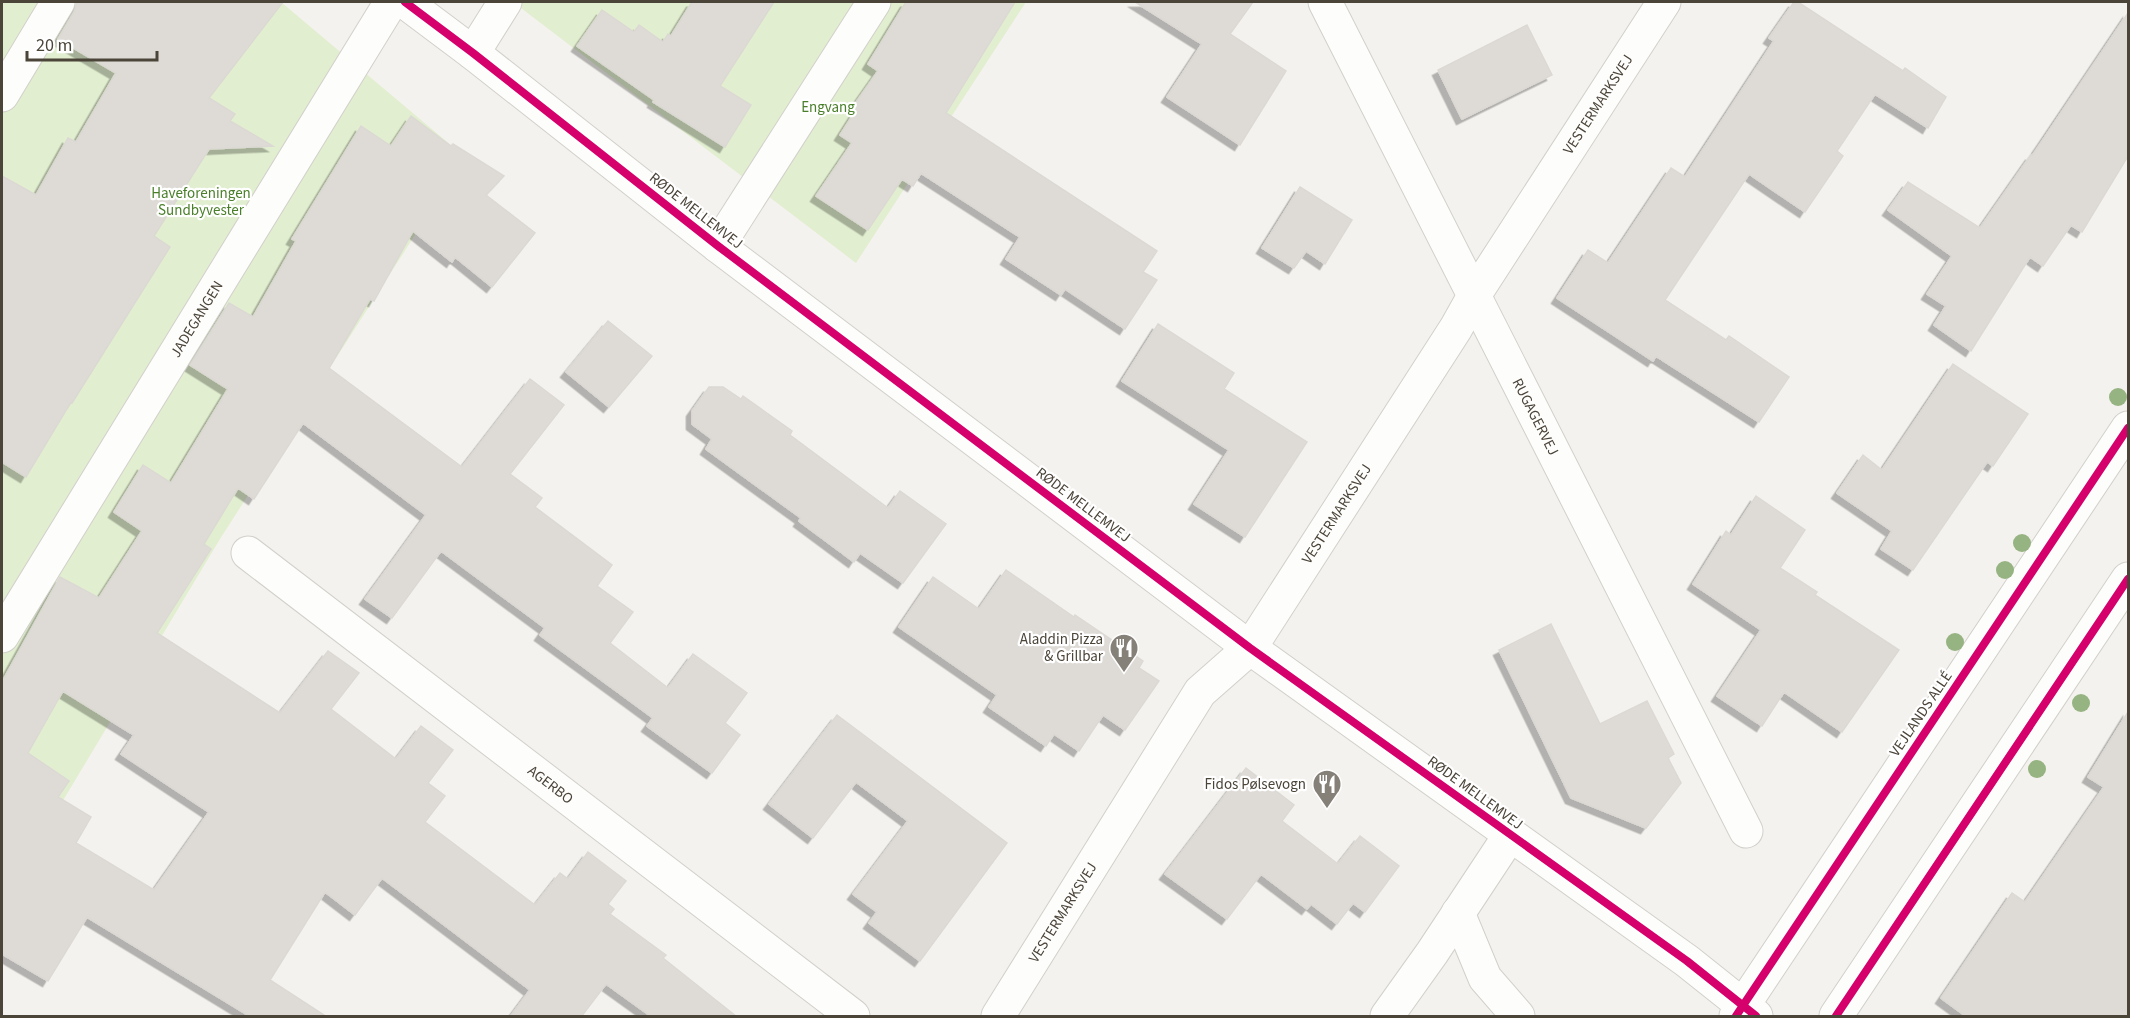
<svg xmlns="http://www.w3.org/2000/svg" width="2130" height="1018" viewBox="0 0 2130 1018" font-family="'Source Sans 3',sans-serif">
	<style>
		.green { fill: #e1eecf }
		.building { fill: #dedbd6; stroke: #dcd9d4; stroke-width: 1.5; fill-rule: evenodd; filter: url(#shadow) }
		.lines { fill: none; stroke-linecap: round; stroke-linejoin: round }
		.minor-casing { stroke: #d2d0cb; stroke-width: 35 }
		.minor { stroke: #fdfdfc; stroke-width: 33 }
		.cycleway-casing { stroke: #fff; stroke-width: 11 }
		.cycleway { stroke: #d6006c; stroke-width: 8 }
		.tree { fill: #96b382 }
		.labels { text-anchor: middle; dominant-baseline: central; stroke-width: 4.5; stroke-linejoin: round; paint-order: stroke }
		.street-label { font-size: 15px; fill: #4b4439; stroke: #fff }
		.park-label { font-size: 15px; fill: #4a7f2a; stroke: #fff }
		.poi-label { font-size: 15px; fill: #4b4439; stroke: #fff; text-anchor: end }
	</style>
	<defs>
		<filter id="shadow"><feDropShadow dx="-5.5" dy="5.5" stdDeviation="0" flood-color="#0004"/></filter>
	</defs>
	<rect width="100%" height="100%" fill="#f4f2ee"/>
	<path class="green" d="M2 2H281L465 157 220 539 2 902Z
		M513 2H1026L856 263Z"/>
	<path class="building" d="M77 2H283L209 98 235 114 230 121 273 146 209 149 154 236 170 247 72 403 71 402 26 477 2 462V176L36 195 68 138 76 142 116 73 58 39 74 12Z
		M692 2H774L720 86 751 105 725 147 653 102 654 100 577 46 602 10 634 32 639 25 663 42 668 34 671 36Z
		M906 2H1015L946 113 1157 251 1143 272 1157 280 1125 329 1065 289 1061 295 1006 259 1020 237 921 173 913 186 902 179 868 230 816 196 852 143 840 135 856 110 852 108 878 71 868 64Z
		M1135 2H1253L1230 34 1286 71 1240 145 1167 97 1202 44Z
		M1794 2H1798L1903 71 1905 68 1946 97 1928 128 1875 94 1837 151 1843 156 1805 212 1749 174 1665 300 1726 340 1729 336 1789 377 1759 422 1656 356 1653 361 1557 298 1588 250 1608 263 1671 168 1685 177 1774 41 1769 38Z
		M2128 13V156L2082 232 2071 225 2043 266 2030 257 1971 351 1934 325 1946 306 1927 294 1952 256 1888 210 1908 182 1980 228 2031 155 2032 156Z
		M1527 25 1552 75 1462 119 1438 70Z
		M411 116 451 146 453 144 504 176 486 195 535 233 492 287 455 257 452 262 413 231 374 301 370 299 329 368 462 467 530 379 564 405 510 474 542 498 535 507 612 565 597 586 633 612 610 643 668 688 693 654 747 693 725 723 740 735 712 773 647 726 653 718 540 635 545 628 441 551 392 618 365 599 426 515 303 423 254 499 238 488 204 544 211 549 157 633 280 713 328 651 359 673 331 709 396 759 421 726 453 750 428 783 445 796 425 822 535 905 560 873 568 879 588 852 626 881 608 904 614 909 610 914 666 955 663 958 737 1017H652L606 984 581 1017H510L530 990 382 878 355 915 325 892 270 980 327 1017H251L87 917 48 981 2 954V682L60 577 99 598 142 531 114 512 143 465 171 483 228 389 190 365 229 303 253 317 296 241 292 239 361 126 391 146ZM63 691 134 735 121 754 209 812 154 890 76 843 91 817 58 797 69 781 28 753Z
		M1300 187 1352 220 1325 264 1306 251 1294 268 1262 248Z
		M608 321 652 356 609 407 566 372Z
		M1158 324 1234 373 1224 389 1307 442 1245 537 1194 504 1229 450 1122 381Z
		M1953 364 2028 414 1993 466 1987 462 1913 570 1881 549 1892 531 1837 493 1863 455 1882 470Z
		M709 387H723L741 399 743 396 792 431 790 435 888 508 900 491 946 524 903 583 860 553 854 562 799 521 801 518 706 449 712 439 692 424V411Z
		M1756 496 1805 530 1780 568 1817 592 1815 595 1899 650 1842 732 1784 692 1762 726 1717 696 1761 630 1693 584 1726 531 1731 535Z
		M1006 570 1074 617 1075 615 1143 661 1139 668 1159 681 1125 730 1103 715 1079 751 1054 734 1046 746 989 707 997 695 899 627 933 577 979 609Z
		M1551 624 1600 724 1647 701 1674 754 1668 758 1681 783 1646 828 1571 798 1499 650Z
		M2128 712V1017H1967L1941 998 2012 893 2025 902 2104 787 2088 777Z
		M837 715 1007 843 920 961 869 923 877 912 853 894 908 821 856 782 813 838 769 804Z
		M1246 768 1294 805 1282 821 1338 864 1360 836 1399 866 1365 912 1353 903 1337 924 1311 904 1307 909 1261 874 1227 919 1165 874Z"/>
	<g class="lines">
		<g class="minor-casing">
			<g id="minor">
				<path d="M405 2 473 53 718 246 1250 648 1687 961 1756 1016"/>
				<path id="s1" d="M1325 2 1746 831"/>
				<path d="M473 53 505 2"/>
				<path d="M2 95 58 2"/>
				<path d="M718 246 874 2"/>
				<path id="s2" d="M248 553 853 1016"/>
				<path id="s3" d="M2 636 391 2"/>
				<path d="M1458 913 1485 978 1518 1016"/>
				<path id="s4" d="M998 1016 1200 692 1250 648 1456 328 1475 294 1664 2"/>
				<path d="M1387 1016 1432 953 1510 835"/>
				<path d="M1736 1016 2128 428"/>
				<path d="M1836 1016 2128 579"/>
			</g>
		</g>
		<use href="#minor" class="minor"/>
		<g class="cycleway-casing">
			<path id="cycleway" d="M405 2 473 53 718 246 1250 648 1687 961 1756 1016
				M1736 1016 2128 428
				M1836 1016 2128 579"/>
		</g>
		<use href="#cycleway" class="cycleway"/>
	</g>
	<g class="tree">
		<circle cx="2118" cy="397" r="9"/>
		<circle cx="2022" cy="543" r="9"/>
		<circle cx="2005" cy="570" r="9"/>
		<circle cx="1955" cy="642" r="9"/>
		<circle cx="2081" cy="703" r="9"/>
		<circle cx="2037" cy="769" r="9"/>
	</g>
	<defs>
		<g id="restaurant-pin" transform="scale(1.5)"><path d="M0 17L-7.5 6A9.5 9.5 0 1 1 7.5 6Z" fill="#868178" stroke="#fff"/><path d="M-5-6h1v4h1v-4h1v4h1v-4h1v5L-1.5 .5V6h-2V.5L-5-1ZM5-6V6H3V1.5H1.5Q1.5-4 5-6Z" fill="#fff"/></g>
	</defs>
	<g fill-rule="evenodd">
		<use href="#restaurant-pin" x="1124" y="648"/>
		<use href="#restaurant-pin" x="1327" y="784"/>
	</g>
	<g class="labels">
		<g class="street-label">
			<text stroke="none"><textPath href="#s4" startOffset="1094">VESTERMARKSVEJ</textPath></text>
			<text transform="translate(696 211) rotate(38)">RØDE MELLEMVEJ</text>
			<text stroke="none"><textPath href="#s3" startOffset="372">JADEGANGEN</textPath></text>
			<text stroke="none"><textPath href="#s1" startOffset="465">RUGAGERVEJ</textPath></text>
			<text transform="translate(1083 505) rotate(37)">RØDE MELLEMVEJ</text>
			<text stroke="none"><textPath href="#s4" startOffset="608">VESTERMARKSVEJ</textPath></text>
			<text transform="translate(1921 714) rotate(-56)">VEJLANDS ALLÉ</text>
			<text stroke="none"><textPath href="#s2" startOffset="381">AGERBO</textPath></text>
			<text transform="translate(1475 793) rotate(36)">RØDE MELLEMVEJ</text>
			<text stroke="none"><textPath href="#s4" startOffset="122">VESTERMARKSVEJ</textPath></text>
		</g>
		<g class="park-label">
			<text x="828" y="107">Engvang</text>
			<text x="201" y="193">Haveforeningen<tspan x="201" dy="17">Sundbyvester</tspan></text>
		</g>
		<g class="poi-label">
			<text x="1103" y="639">Aladdin Pizza<tspan x="1103" dy="17">&amp; Grillbar</tspan></text>
			<text x="1306" y="784">Fidos Pølsevogn</text>
		</g>
	</g>
	<rect width="2130" height="1018" fill="none" stroke="#4b4439" stroke-width="6"/>
	<path d="M27 51v9h130v-9" fill="none" stroke="#4b4439" stroke-width="3"/>
	<text x="36" y="51" font-size="18" fill="#4b4439" stroke="#ffffff" stroke-width="4.5" paint-order="stroke">20 m</text>
</svg>
